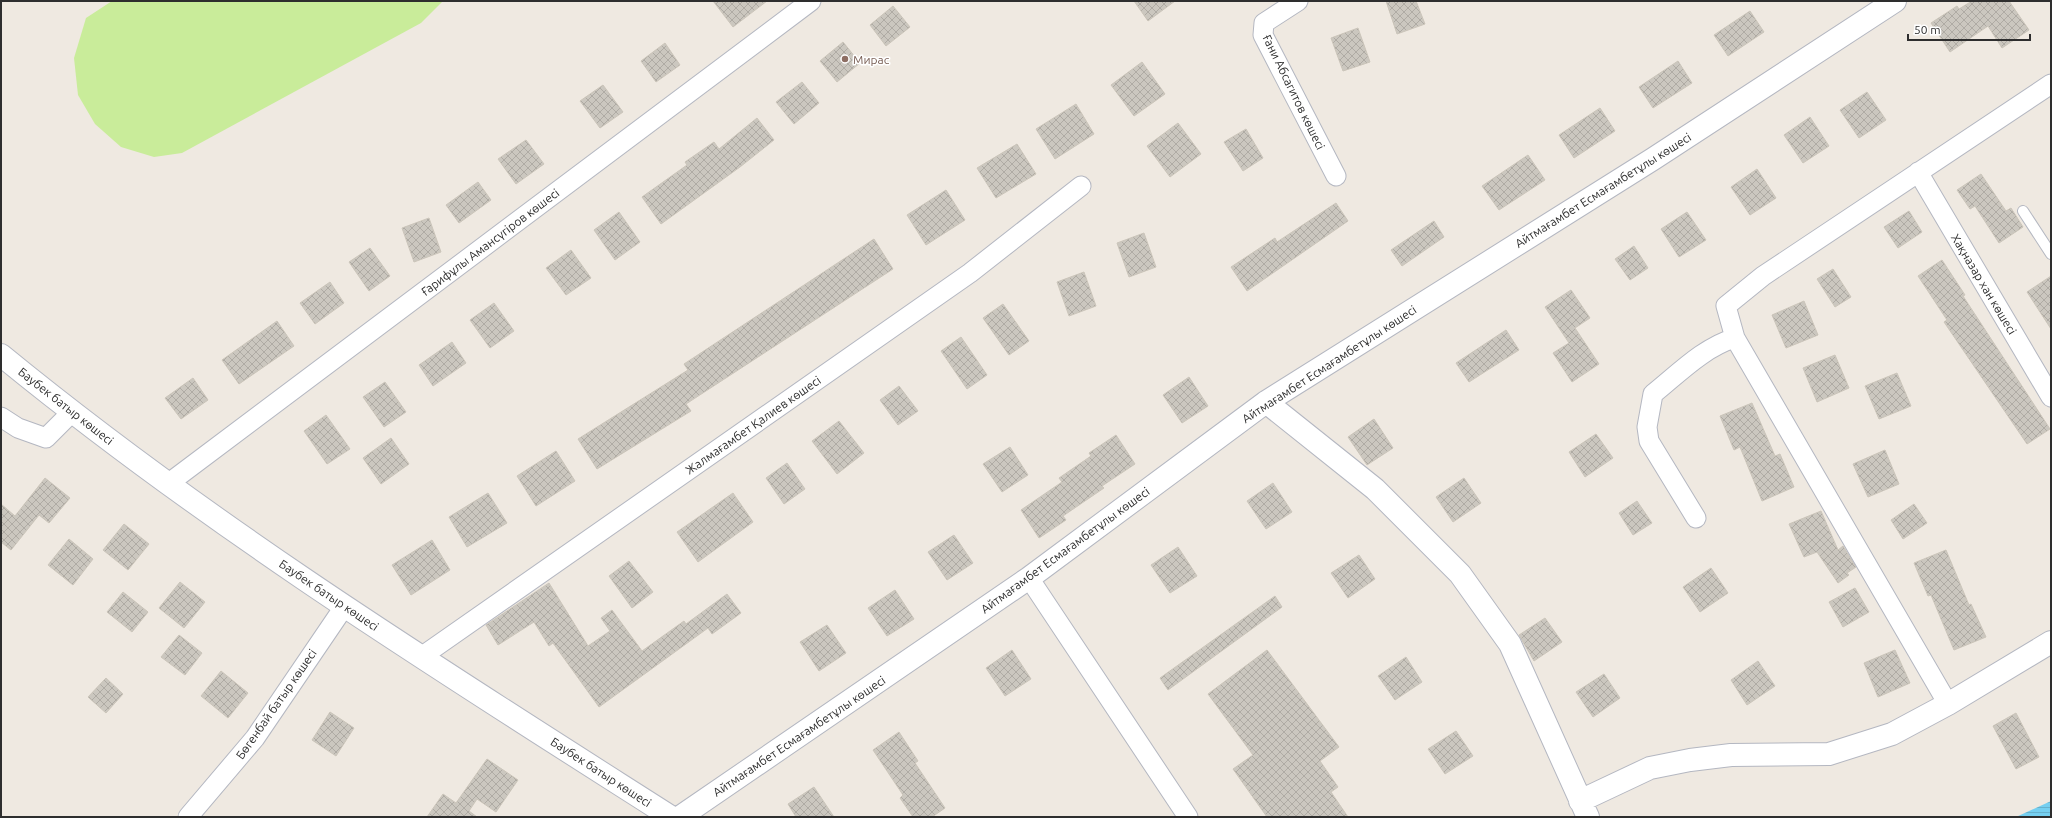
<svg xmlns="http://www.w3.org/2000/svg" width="2052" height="818" viewBox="0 0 2052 818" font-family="Ubuntu,sans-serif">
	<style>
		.pitch { fill: #c9ec9a }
		.water { fill: url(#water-rules) }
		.building { fill: url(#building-cross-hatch); stroke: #cbc5ba }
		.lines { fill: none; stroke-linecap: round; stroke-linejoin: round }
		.lane-casing { stroke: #b4b7c1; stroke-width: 12 }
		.street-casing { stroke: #b4b7c1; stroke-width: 21 }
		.secondary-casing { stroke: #b4b7c1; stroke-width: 24 }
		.lane { stroke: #fff; stroke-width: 10 }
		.street { stroke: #fff; stroke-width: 19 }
		.secondary { stroke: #fff; stroke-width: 22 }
		.education-dot { fill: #8d6e63; stroke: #fff; stroke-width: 1.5 }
		.labels { text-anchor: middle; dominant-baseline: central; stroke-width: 3; stroke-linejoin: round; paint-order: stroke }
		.education-label { font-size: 12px; fill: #785e54; stroke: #fff; text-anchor: start }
		.street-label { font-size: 12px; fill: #2e2e2e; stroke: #fff }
	</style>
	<defs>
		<pattern id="water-rules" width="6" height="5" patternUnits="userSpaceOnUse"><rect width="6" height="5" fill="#75cff0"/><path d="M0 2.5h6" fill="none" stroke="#66b2ce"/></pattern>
		<pattern id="building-cross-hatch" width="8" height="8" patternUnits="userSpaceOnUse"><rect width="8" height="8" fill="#cbc7bf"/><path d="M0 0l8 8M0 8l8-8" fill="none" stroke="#afaba4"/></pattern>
	</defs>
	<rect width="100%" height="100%" fill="#efe9e1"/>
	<path class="pitch" d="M112 1H443L421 23 182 153 154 157 121 147 95 124 78 95 74 58 86 18Z"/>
	<path class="water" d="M2051 801V817H2016Z"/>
	<path class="building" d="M713 1H767L733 27Z
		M1134 1H1175L1148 21Z
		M1386 1H1416L1425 24 1397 34Z
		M1972 1H2009L2029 30 2002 48 1988 26 1950 52 1931 23 1957 6 1959 9Z
		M893 6 910 27 886 46 870 25Z
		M1750 11 1764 32 1728 56 1714 35Z
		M1358 28 1370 62 1343 71 1331 38Z
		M843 42 860 63 837 82 820 61Z
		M665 43 680 65 656 82 641 61Z
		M1678 61 1692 83 1653 108 1639 87Z
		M1142 62 1165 94 1134 116 1111 85Z
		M802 82 819 103 794 124 776 102Z
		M603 85 623 112 600 128 580 101Z
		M1867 92 1886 120 1859 138 1840 110Z
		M1076 104 1094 134 1055 159 1036 129Z
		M1600 108 1615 131 1574 158 1559 135Z
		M1810 117 1829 146 1803 163 1784 135Z
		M757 118 774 140 740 167 661 224 642 197 687 165 685 162 714 142 719 149Z
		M1178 123 1201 154 1170 177 1147 146Z
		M1246 129 1263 158 1243 171 1224 142Z
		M526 140 544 164 516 184 498 159Z
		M1017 144 1036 174 996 198 977 168Z
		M1528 155 1545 180 1499 210 1482 186Z
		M1757 169 1776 198 1750 215 1731 187Z
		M1981 174 2006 211 2011 208 2023 227 1999 243 1975 206 1970 209 1957 190Z
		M478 182 491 200 459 223 446 205Z
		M946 190 965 220 926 245 907 215Z
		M1336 203 1348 221 1247 291 1231 267 1275 238 1277 242Z
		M1909 211 1922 232 1898 248 1884 227Z
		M619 212 640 242 615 260 594 230Z
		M1687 212 1706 240 1679 257 1661 229Z
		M429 218 441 252 414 262 402 228Z
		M1434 221 1444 237 1402 266 1391 250Z
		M1144 233 1156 267 1129 277 1117 243Z
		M874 239 893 269 686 404 691 411 597 469 578 439 688 370 684 364Z
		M1634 246 1648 268 1630 280 1615 259Z
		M370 248 390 276 369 291 349 262Z
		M571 250 591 278 566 295 546 268Z
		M1942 260 1965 295 1963 296 2050 429 2027 444 1944 322 1947 320 1918 276Z
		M1833 269 1851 297 1835 307 1817 279Z
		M1084 272 1096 306 1069 316 1057 282Z
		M2051 276V329L2027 292Z
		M330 282 344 303 315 324 300 303Z
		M1571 290 1590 318 1575 328 1599 364 1572 382 1553 353 1569 343 1545 307Z
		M1804 301 1818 335 1786 348 1772 315Z
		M494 303 514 331 490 348 470 320Z
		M1003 304 1029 341 1009 355 983 318Z
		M277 321 294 346 239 384 222 360Z
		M1506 330 1519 350 1469 382 1456 363Z
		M961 337 987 375 967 389 941 351Z
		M452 342 466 363 433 386 419 365Z
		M1835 355 1849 388 1817 402 1803 368Z
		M1897 373 1911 406 1879 419 1865 386Z
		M1189 377 1208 406 1182 423 1163 395Z
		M193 378 208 400 181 419 165 398Z
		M385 382 406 412 384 427 363 397Z
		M899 386 918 411 898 425 880 400Z
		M1752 403 1775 456 1780 454 1794 487 1762 501 1740 447 1734 450 1720 416Z
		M326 415 350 449 327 464 304 431Z
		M1374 419 1393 448 1367 465 1348 437Z
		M839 421 864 453 837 474 812 441Z
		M1596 434 1613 458 1585 477 1569 452Z
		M1116 435 1135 464 1102 486 1104 488 1063 516 1066 520 1039 538 1021 510 1062 482 1059 478 1091 456 1089 453Z
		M391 438 409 464 381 484 363 458Z
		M1010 447 1028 475 1002 492 983 464Z
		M1885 450 1899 484 1868 497 1853 464Z
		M556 451 575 481 536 506 517 476Z
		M787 463 805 489 784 504 766 478Z
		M45 478 70 498 49 523 39 515 11 550 1 542V504L15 516Z
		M1464 478 1481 503 1453 522 1436 497Z
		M1273 483 1292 512 1266 529 1247 501Z
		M488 493 507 523 467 547 449 517Z
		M733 493 753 522 698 562 677 532Z
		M1637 501 1652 523 1633 535 1619 513Z
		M1914 504 1927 523 1903 539 1891 520Z
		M1821 511 1838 550 1843 546 1856 567 1847 573 1849 575 1838 583 1817 552 1804 557 1789 524Z
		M124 524 149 544 128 570 103 550Z
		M954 535 973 563 947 580 928 552Z
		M69 539 93 559 73 585 48 565Z
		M432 540 450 570 411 595 392 565Z
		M1178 547 1197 576 1170 593 1151 565Z
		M1946 550 1969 605 1971 604 1986 637 1954 650 1931 595 1928 596 1914 563Z
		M1359 555 1375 579 1348 598 1331 573Z
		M629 561 653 592 632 608 609 576Z
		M1711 568 1728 593 1700 612 1683 587Z
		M180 582 205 602 184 628 159 608Z
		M549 583 588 646 610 631 601 618 612 610 642 651 684 621 686 624 727 594 741 613 712 634 708 628 599 707 553 643 549 646 534 622 498 645 486 625Z
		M1855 588 1869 612 1843 627 1829 602Z
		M895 590 914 619 887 636 868 608Z
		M123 592 148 612 132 632 107 612Z
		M1275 596 1282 607 1168 690 1160 678Z
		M1545 618 1562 642 1534 661 1519 635Z
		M827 625 846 653 819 671 800 642Z
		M179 635 202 653 185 675 161 657Z
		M1012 650 1031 679 1005 696 986 668Z
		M1267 650 1339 747 1320 761 1338 787 1331 792 1348 817H1267L1233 769 1253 755 1208 694Z
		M1895 650 1910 683 1878 697 1864 663Z
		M1406 657 1422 682 1395 700 1378 676Z
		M1758 661 1775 686 1747 705 1731 680Z
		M221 671 248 693 228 718 201 696Z
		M1604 674 1620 698 1593 717 1576 692Z
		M106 678 123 694 106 713 88 697Z
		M330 712 354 728 336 756 312 740Z
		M2016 713 2039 757 2016 769 1993 726Z
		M1456 731 1473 756 1445 774 1428 749Z
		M899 732 918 761 915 763 945 808 932 817H913L900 798 903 795 873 750Z
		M487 759 518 780 496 812 477 799 469 811 477 817H427L443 794 456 803Z
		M814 787 834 817H796L788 804Z"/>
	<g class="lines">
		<g class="lane-casing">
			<path id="lane" d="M2023 211 2051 254"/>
		</g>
		<g class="street-casing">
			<path id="street" d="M1298 1 1264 23 1263 35 1336 176
				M1918 172 2051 397
				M1 417 18 428 46 438 71 413
				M169 483 811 1
				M1696 518 1649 441 1647 427 1653 394C1678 374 1704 347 1735 338
				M1029 578 1188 817
				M421 657 970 273 1081 186
				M1948 704 1735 338 1726 306 1763 276 2051 84
				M188 817 255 738 344 607"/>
		</g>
		<g class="secondary-casing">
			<path id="secondary" d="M1 355C211 527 442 671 671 817
				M1266 402 1375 489 1460 574 1510 644 1588 817
				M1580 801 1650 768 1690 760 1731 755 1829 754 1892 734 1948 704 2051 642
				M680 817 1029 578 1266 402 1653 159 1895 1"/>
		</g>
		<use href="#lane" class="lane"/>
		<use href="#street" class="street"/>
		<use href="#secondary" class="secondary"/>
	</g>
	<circle class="education-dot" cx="845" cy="59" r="4"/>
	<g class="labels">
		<g class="education-label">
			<text x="853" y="59">Мирас</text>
		</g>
		<g class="street-label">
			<text transform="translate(1294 92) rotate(64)">Ғани Абсагитов көшесі</text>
			<text transform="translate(1603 190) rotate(-32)">Айтмағамбет Есмағамбетұлы көшесі</text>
			<text transform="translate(490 242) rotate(-37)">Ғарифұлы Амансүгіров көшесі</text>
			<text transform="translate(1984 284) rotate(59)">Хақназар хан көшесі</text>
			<text transform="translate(1329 364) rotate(-33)">Айтмағамбет Есмағамбетұлы көшесі</text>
			<text transform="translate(66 406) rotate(38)">Баубек батыр көшесі</text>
			<text transform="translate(753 425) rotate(-35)">Жалмағамбет Қалиев көшесі</text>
			<text transform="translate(1065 550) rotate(-36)">Айтмағамбет Есмағамбетұлы көшесі</text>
			<text transform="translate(329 595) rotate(34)">Баубек батыр көшесі</text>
			<text transform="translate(276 704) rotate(-55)">Бөгенбай батыр көшесі</text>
			<text transform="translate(799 736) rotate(-34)">Айтмағамбет Есмағамбетұлы көшесі</text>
			<text transform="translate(601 772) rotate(33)">Баубек батыр көшесі</text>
		</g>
	</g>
	<rect width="2052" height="818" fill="none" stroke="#2e2e2e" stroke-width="4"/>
	<path d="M1908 34v6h122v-6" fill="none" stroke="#2e2e2e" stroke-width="2"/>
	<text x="1914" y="34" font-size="12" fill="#2e2e2e" stroke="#ffffff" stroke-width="3" paint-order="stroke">50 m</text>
</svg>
